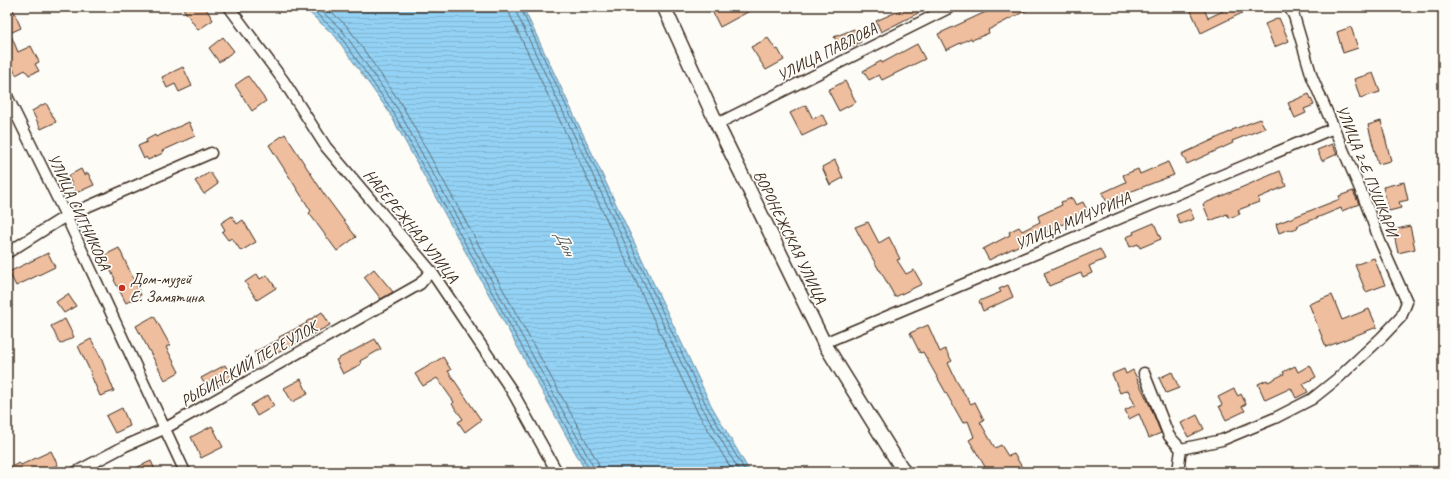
<svg xmlns="http://www.w3.org/2000/svg" width="1450" height="479" viewBox="0 0 1450 479" font-family="Caveat,sans-serif">
	<style>
		.water { fill: url(#water-rules); stroke: #708f9e }
		.lines { fill: none; stroke-linecap: round; stroke-linejoin: round }
		.shore { stroke: #5e6d74; stroke-width: 1 }
		.building { fill: #eebe9e; stroke: #3b2a1e }
		.minor-casing { stroke: #3b2a1e; stroke-width: 13 }
		.tertiary-casing { stroke: #3b2a1e; stroke-width: 16 }
		.minor { stroke: #fdfcf7; stroke-width: 10 }
		.tertiary { stroke: #fdfcf7; stroke-width: 13 }
		.poi-dot { fill: #c8321e; stroke: #fdfcf7; stroke-width: 1.5 }
		.labels { text-anchor: middle; dominant-baseline: central; stroke-width: 3.5; stroke-linejoin: round; paint-order: stroke }
		.street-label { font-size: 16px; fill: #3b2a1e; stroke: #fdfcf7 }
		.poi-label { font-size: 16px; fill: #3b2a1e; stroke: #fdfcf7; text-anchor: start }
		.water-label { font-size: 17px; font-style: italic; fill: #555c5e; stroke: #fdfcf7 }
	</style>
	<defs>
		<pattern id="water-rules" width="6" height="5" patternUnits="userSpaceOnUse"><rect width="6" height="5" fill="#93d2f4"/><path d="M0 2.5h6" fill="none" stroke="#80b4d1"/></pattern>
	</defs>
	<rect width="100%" height="100%" fill="#fdfcf7"/>
	<filter id="ink" filterUnits="userSpaceOnUse"><feTurbulence type="fractalNoise" baseFrequency=".025" numOctaves="2"/><feDisplacementMap in="SourceGraphic" scale="8" xChannelSelector="R" yChannelSelector="G"/><feConvolveMatrix kernelMatrix="1 2 1 2 8 2 1 2 1" color-interpolation-filters="sRGB"/></filter>
	<g filter="url(#ink)">
		<path class="water" d="M303 7H523L711 405 750 472H586L389 112 335 36Z"/>
		<g class="lines">
			<path class="shore" d="M309 7 338 33 392 110 589 469V472
				M317 7 342 30 397 108 593 466 594 472
				M326 7 347 26 402 105 598 463 600 472
				M509 7 510 15 697 411 733 472
				M515 7 516 12 703 409 740 472
				M520 7 707 407 746 472"/>
		</g>
		<path class="building" d="M7 7H12L21 28 10 33 18 52 31 46 39 62 35 64 39 71 29 75 25 70 16 75 7 57Z
			M182 7H205L213 20 198 30Z
			M710 7H757L720 27Z
			M900 7H930L881 32 876 21 901 10Z
			M994 7H1033L988 30 989 33 972 40 971 38 946 50 938 34 990 10Z
			M1195 7H1203L1208 18 1223 11 1221 7H1239L1242 13 1201 33 1190 9Z
			M1279 18 1289 41 1274 47 1265 24Z
			M1351 27 1358 48 1343 53 1337 32Z
			M854 29 861 42 842 51 834 37Z
			M223 37 234 51 219 62 209 48Z
			M768 38 776 50 778 49 784 60 766 70 751 47Z
			M917 44 925 59 882 80 879 75 869 80 863 71 881 61 882 63Z
			M183 67 192 86 179 92 175 84 167 88 162 77Z
			M1373 73 1380 92 1360 98 1354 79Z
			M248 76 266 101 252 111 235 85Z
			M845 81 856 102 839 111 828 90Z
			M1309 94 1314 105 1304 109 1306 113 1295 118 1288 103Z
			M46 103 56 122 41 129 32 111Z
			M806 105 813 119 822 114 827 124 802 136 790 113Z
			M1260 119 1265 128 1232 141 1233 143 1187 164 1182 154 1232 131V130Z
			M1381 121 1391 161 1378 164 1368 125Z
			M189 122 195 136 162 151 163 153 148 160 146 157 144 159 138 146 147 142 146 140 155 135 156 137Z
			M285 134 324 194 356 237 337 251 309 213 311 211 269 145Z
			M1332 144 1337 154 1322 161 1317 150Z
			M835 160 843 178 830 185 822 167Z
			M1168 162 1174 175 1127 193 1115 200 1114 199 1107 202 1102 193 1126 182 1123 175 1138 169 1140 174Z
			M81 169 84 175 88 173 94 185 76 193 68 176Z
			M1280 171 1286 186 1258 198 1259 202 1238 210 1240 214 1229 218 1227 214 1210 221 1203 204Z
			M210 172 218 184 204 194 195 181Z
			M1404 182 1408 200 1399 202 1401 208 1389 211 1383 187Z
			M1353 191 1359 204 1342 211 1341 208 1297 226 1298 228 1291 230 1289 229 1279 233 1276 224 1340 199 1339 196Z
			M1072 198 1076 205 1083 202 1088 212 989 260 983 249 1010 235 1009 232 1019 227 1022 231 1040 222 1038 216 1062 205 1061 202Z
			M1190 209 1194 219 1180 224 1176 215Z
			M232 216 237 224 243 220 256 242 241 251 232 238 228 240 222 232 225 230 221 223Z
			M868 222 879 243 889 237 900 259 897 260 906 274 914 270 922 284 895 297 880 270H879L866 246H865L855 227Z
			M1154 223 1161 239 1140 248 1138 244 1130 247 1126 237 1134 234 1133 232Z
			M1410 226 1415 249 1398 253 1393 230Z
			M119 248 141 295 126 303 114 280 115 279 103 256Z
			M1100 249 1105 259 1089 266 1092 273 1083 277 1081 273 1049 286 1044 273Z
			M48 253 55 267 16 286 9 272Z
			M1374 258 1385 285 1366 292 1355 265Z
			M374 269 393 292 381 299 364 277Z
			M257 274 260 279 267 275 276 288 257 300 245 282Z
			M1008 285 1013 297 983 311 979 301 1001 292 999 289Z
			M68 294 76 306 64 313 56 302Z
			M1332 295 1342 320 1369 309 1377 327 1326 347 1309 304Z
			M322 312 330 325 259 363 254 352 280 339 279 337 307 323 306 322Z
			M154 316 170 345 166 347 179 372 165 380 136 326Z
			M65 319 74 337 60 344 51 326Z
			M928 325 940 352 945 349 952 361 948 363 957 382 971 404 975 402 984 420 980 422 995 448 1001 445 1008 456 1014 454 1022 467 1011 472H988L984 465 969 440 974 437 968 421 963 423 923 352 920 353 910 333Z
			M91 339 101 358 114 391 100 396 90 373H91L78 346Z
			M375 339 381 349 360 361 361 364 343 374 336 360Z
			M443 357 451 370 448 371 481 420 465 432 458 422 463 419 452 404 454 402 437 378 423 386 415 374Z
			M225 365 232 378 209 391 201 378Z
			M1310 365 1316 377 1303 384 1308 392 1296 398 1291 388 1265 400 1258 384 1267 380 1268 382 1284 374 1283 372 1295 366 1298 372Z
			M1124 369 1126 374 1133 370 1150 406 1161 433 1149 438 1139 414 1129 419 1125 410 1135 405 1128 390 1120 393 1112 374Z
			M1172 372 1179 388 1166 393 1159 378Z
			M301 379 308 394 292 402 284 388Z
			M1234 389 1238 396 1241 394 1246 404 1242 406 1245 411 1226 420 1219 406 1222 405 1218 397Z
			M268 395 274 406 257 416 251 405Z
			M122 408 130 426 115 433 106 416Z
			M1197 415 1204 429 1188 437 1181 423Z
			M212 426 223 447 201 458 191 437Z
			M51 451 58 465 41 472H7V469L19 463 21 465Z
			M151 461 156 472H127Z"/>
		<g class="lines">
			<g class="minor-casing">
				<path id="minor" d="M229 7 283 80 326 147 431 271 512 391 557 472
					M7 96 66 216 185 472
					M717 124 951 7
					M7 253 66 216 211 153
					M824 343 1334 128
					M1144 373 1169 436 1181 449 1222 440 1275 418 1312 399 1337 379 1381 338 1401 317 1407 302 1381 244 1363 196 1312 77 1294 16 1289 7
					M76 472 125 446 164 429 420 284 431 271
					M1178 472 1181 449"/>
			</g>
			<g class="tertiary-casing">
				<path id="tertiary" d="M664 7 717 124 824 343 904 472"/>
			</g>
			<use href="#minor" class="minor"/>
			<use href="#tertiary" class="tertiary"/>
		</g>
	</g>
	<circle class="poi-dot" cx="122" cy="288" r="4"/>
	<g class="labels">
		<g class="street-label">
			<text transform="translate(827 52) rotate(-27)">УЛИЦА ПАВЛОВА</text>
			<text transform="translate(1367 171) rotate(68)">УЛИЦА 2-Е ПУШКАРИ</text>
			<text transform="translate(79 212) rotate(65)">УЛИЦА СИТНИКОВА</text>
			<text transform="translate(1073 221) rotate(-23)">УЛИЦА МИЧУРИНА</text>
			<text transform="translate(411 226) rotate(51)">НАБЕРЕЖНАЯ УЛИЦА</text>
			<text transform="translate(790 237) rotate(64)">ВОРОНЕЖСКАЯ УЛИЦА</text>
			<text transform="translate(249 364) rotate(-30)">РЫБИНСКИЙ ПЕРЕУЛОК</text>
		</g>
		<g class="poi-label">
			<text x="130" y="279">Дом-музей<tspan x="130" dy="18">Е. Замятина</tspan></text>
		</g>
		<g class="water-label">
			<text transform="translate(565 243) rotate(64)">Дон</text>
		</g>
	</g>
	<rect width="1450" height="479" fill="none" stroke="#fdfcf7" stroke-width="24"/>
	<rect x="12" y="12" width="1426" height="455" fill="none" stroke="#3b2a1e" stroke-width="1.5" filter="url(#ink)"/>
</svg>
